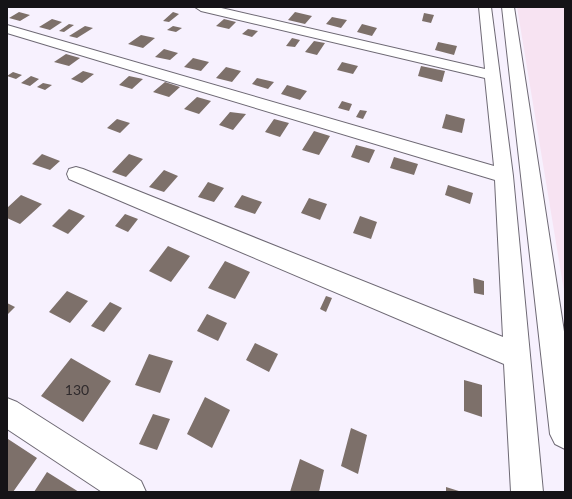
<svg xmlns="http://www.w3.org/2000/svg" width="572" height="499" viewBox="0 0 572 499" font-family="Lato,sans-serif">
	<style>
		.industrial { fill: #f7e3f2 }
		.building { fill: #7d706a }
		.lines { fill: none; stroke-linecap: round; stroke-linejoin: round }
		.minor-casing { stroke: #6e6974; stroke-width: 2 }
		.minor { fill: #fff; fill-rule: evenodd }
		.labels { text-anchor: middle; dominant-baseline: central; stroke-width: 4; stroke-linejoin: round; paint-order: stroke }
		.near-number-label { font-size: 14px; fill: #2f2a2c }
	</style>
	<rect width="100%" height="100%" fill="#f7f1fe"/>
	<path class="industrial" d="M517 7H565V297Z"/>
	<path class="building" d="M19 12 30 15 20 21 9 18Z
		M173 12 179 14 169 22 163 21Z
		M295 12 312 16 305 24 288 20Z
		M424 13 434 15 431 23 422 21Z
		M332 17 347 20 341 28 326 24Z
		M52 19 62 22 50 30 39 27Z
		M224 19 236 22 229 29 216 26Z
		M69 24 74 25 64 32 59 31Z
		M362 24 377 28 372 36 357 32Z
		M85 26 93 28 77 38 69 36Z
		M173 26 182 28 176 32 167 30Z
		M248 29 258 31 252 37 242 34Z
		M141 35 155 38 143 48 128 44Z
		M292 38 300 40 295 47 286 46Z
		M314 41 325 43 317 55 305 52Z
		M438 42 457 46 454 55 435 50Z
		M164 49 178 53 170 60 155 57Z
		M66 54 80 58 69 66 54 62Z
		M193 58 209 62 201 71 184 67Z
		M342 62 358 66 353 74 337 70Z
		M421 66 445 71 442 82 418 76Z
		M226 67 241 71 232 82 216 78Z
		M83 71 94 74 82 83 71 79Z
		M13 72 22 75 16 79 7 76Z
		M31 76 39 79 30 86 21 83Z
		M129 76 143 79 132 89 119 85Z
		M257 78 274 82 268 89 252 84Z
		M165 82 180 87 169 97 153 92Z
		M43 83 52 85 45 90 37 87Z
		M287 85 307 91 300 100 281 94Z
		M197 97 211 101 199 114 184 109Z
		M342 101 352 104 349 111 338 108Z
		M360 110 367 111 363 119 356 117Z
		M230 112 246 114 233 130 219 125Z
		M446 114 465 119 462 133 442 128Z
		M117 119 130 123 120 133 107 128Z
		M274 119 289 123 280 137 265 132Z
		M314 131 330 136 319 155 302 150Z
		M356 145 375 150 369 163 351 157Z
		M42 154 60 161 50 170 32 164Z
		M129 154 143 159 126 177 112 172Z
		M394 157 418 164 414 175 390 168Z
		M164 170 178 176 164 192 149 187Z
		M208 182 224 188 214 202 198 197Z
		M448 185 473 193 470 204 445 195Z
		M21 195 42 204 20 224 7 218V208Z
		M242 195 262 202 255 214 234 207Z
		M309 198 327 204 320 220 301 213Z
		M69 209 85 216 68 234 52 226Z
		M125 214 138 219 128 232 115 226Z
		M360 216 377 222 371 239 353 233Z
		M168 246 190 256 171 282 149 271Z
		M225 261 250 272 235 299 208 288Z
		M473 278 484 281V295L474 293Z
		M67 291 88 301 70 323 49 312Z
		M326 296 332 298 326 312 320 309Z
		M110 302 122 308 104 332 91 326Z
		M7 303 15 307 7 315Z
		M207 314 227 323 218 341 197 331Z
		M255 343 278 354 269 372 246 360Z
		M149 354 173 361 160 393 135 385Z
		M71 358 111 381 83 422 41 396Z
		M464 380 482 385V417L464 411Z
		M205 397 230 410 212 448 187 434Z
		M153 414 170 419 157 450 139 444Z
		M351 428 367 435 358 474 341 466Z
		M8 439 37 458 13 492H7Z
		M300 459 324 470 319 492H290Z
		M47 472 79 492H34Z
		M446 487 462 492H446Z"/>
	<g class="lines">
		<g class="minor-casing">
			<path id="minor" d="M195 7H217L485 69 479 7H491L513 176 543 492H511L504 364 69 179 67 174 69 169 76 167 83 169 503 337 495 180 7 33V25L494 166 485 78 201 11Z
				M502 7H514L565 338V449L555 444 550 434Z
				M7 398 17 402 141 481 146 492H102L7 429Z"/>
		</g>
		<use href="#minor" class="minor"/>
	</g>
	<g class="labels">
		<g class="near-number-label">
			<text x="77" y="389">130</text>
		</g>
	</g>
	<rect width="572" height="499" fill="none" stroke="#151317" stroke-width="16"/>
</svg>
